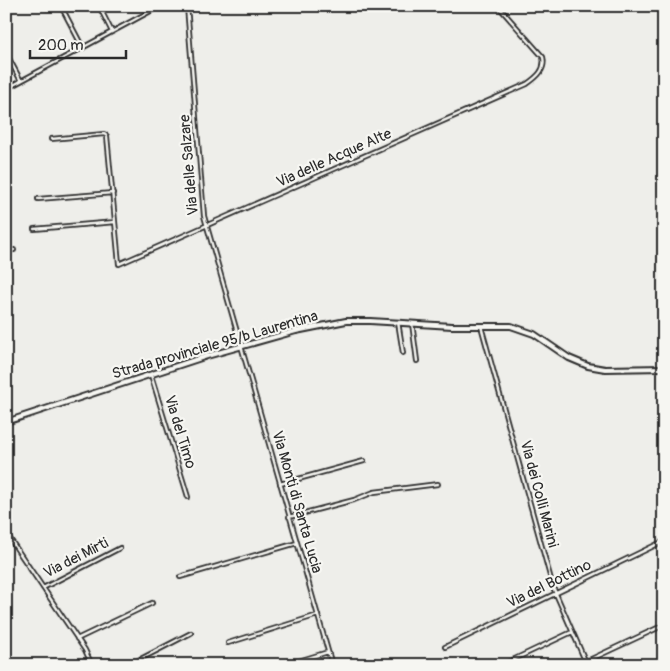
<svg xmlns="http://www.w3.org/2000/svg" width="670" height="671" viewBox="0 0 670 671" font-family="Pangolin,sans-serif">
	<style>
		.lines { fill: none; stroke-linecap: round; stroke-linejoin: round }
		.stream { stroke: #757573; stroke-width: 1 }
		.minor-casing { stroke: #2b2b2b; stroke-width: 6 }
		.secondary-casing { stroke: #2b2b2b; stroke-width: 8 }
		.minor { stroke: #f6f6f2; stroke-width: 2.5 }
		.secondary { stroke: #f6f6f2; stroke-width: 4 }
		.labels { text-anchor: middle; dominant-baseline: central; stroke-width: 4.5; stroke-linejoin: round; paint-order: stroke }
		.street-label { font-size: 15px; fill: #2b2b2b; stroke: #f6f6f2 }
	</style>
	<rect width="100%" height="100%" fill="#eeeeea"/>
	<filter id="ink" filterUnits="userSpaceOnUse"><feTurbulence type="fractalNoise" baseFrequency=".02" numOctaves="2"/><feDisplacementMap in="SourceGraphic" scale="10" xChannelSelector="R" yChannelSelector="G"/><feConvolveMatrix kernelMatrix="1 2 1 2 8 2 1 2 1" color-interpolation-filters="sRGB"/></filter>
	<g filter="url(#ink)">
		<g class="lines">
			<path class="stream" d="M647 6 664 16"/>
			<g class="minor-casing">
				<path id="minor" d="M46 6 47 8
					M61 6 83 48
					M99 6 112 32
					M187 6 204 216 332 665
					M6 53 21 81
					M6 89 160 6
					M51 139 104 134 107 136 119 264 527 84C537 77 546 70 543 57L498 6
					M38 199 113 193
					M34 229 115 222
					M6 251 14 250
					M398 322 403 353
					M412 323 417 361
					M481 326 553 587 587 665
					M151 375 188 497
					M280 484 364 461
					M289 517 354 500 374 492 438 484
					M6 533 85 650 92 665
					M180 577 297 543
					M43 588 120 548
					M77 639 152 603
					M228 643 318 615
					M445 647 664 541
					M585 662 664 625
					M129 665 191 633
					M285 665 328 652
					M502 665 572 632"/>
			</g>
			<g class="secondary-casing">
				<path id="secondary" d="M6 422 207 356 296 331 346 321H370L452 326H511L534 334 569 358 588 366 605 369 664 368"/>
			</g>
			<use href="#minor" class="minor"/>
			<use href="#secondary" class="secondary"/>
		</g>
	</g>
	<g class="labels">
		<g class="street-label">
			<text transform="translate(334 158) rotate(-24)">Via delle Acque Alte</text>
			<text transform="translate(189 165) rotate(-95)">Via delle Salzare</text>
			<text transform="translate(215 345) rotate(-16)">Strada provinciale 95/b Laurentina</text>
			<text transform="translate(180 432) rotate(73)">Via del Timo</text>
			<text transform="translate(539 494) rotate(75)">Via dei Colli Marini</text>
			<text transform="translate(297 502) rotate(74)">Via Monti di Santa Lucia</text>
			<text transform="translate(76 558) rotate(-27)">Via dei Mirti</text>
			<text transform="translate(549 584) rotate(-26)">Via del Bottino</text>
		</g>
	</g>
	<rect width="670" height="671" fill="none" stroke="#f6f6f2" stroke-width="25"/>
	<rect x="12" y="12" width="645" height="646" fill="none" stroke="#2b2b2b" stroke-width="2" filter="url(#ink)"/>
	<path d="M30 50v8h96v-8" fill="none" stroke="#2b2b2b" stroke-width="2.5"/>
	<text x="38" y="50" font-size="15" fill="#2b2b2b" stroke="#f6f6f2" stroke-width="4" paint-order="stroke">200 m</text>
</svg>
